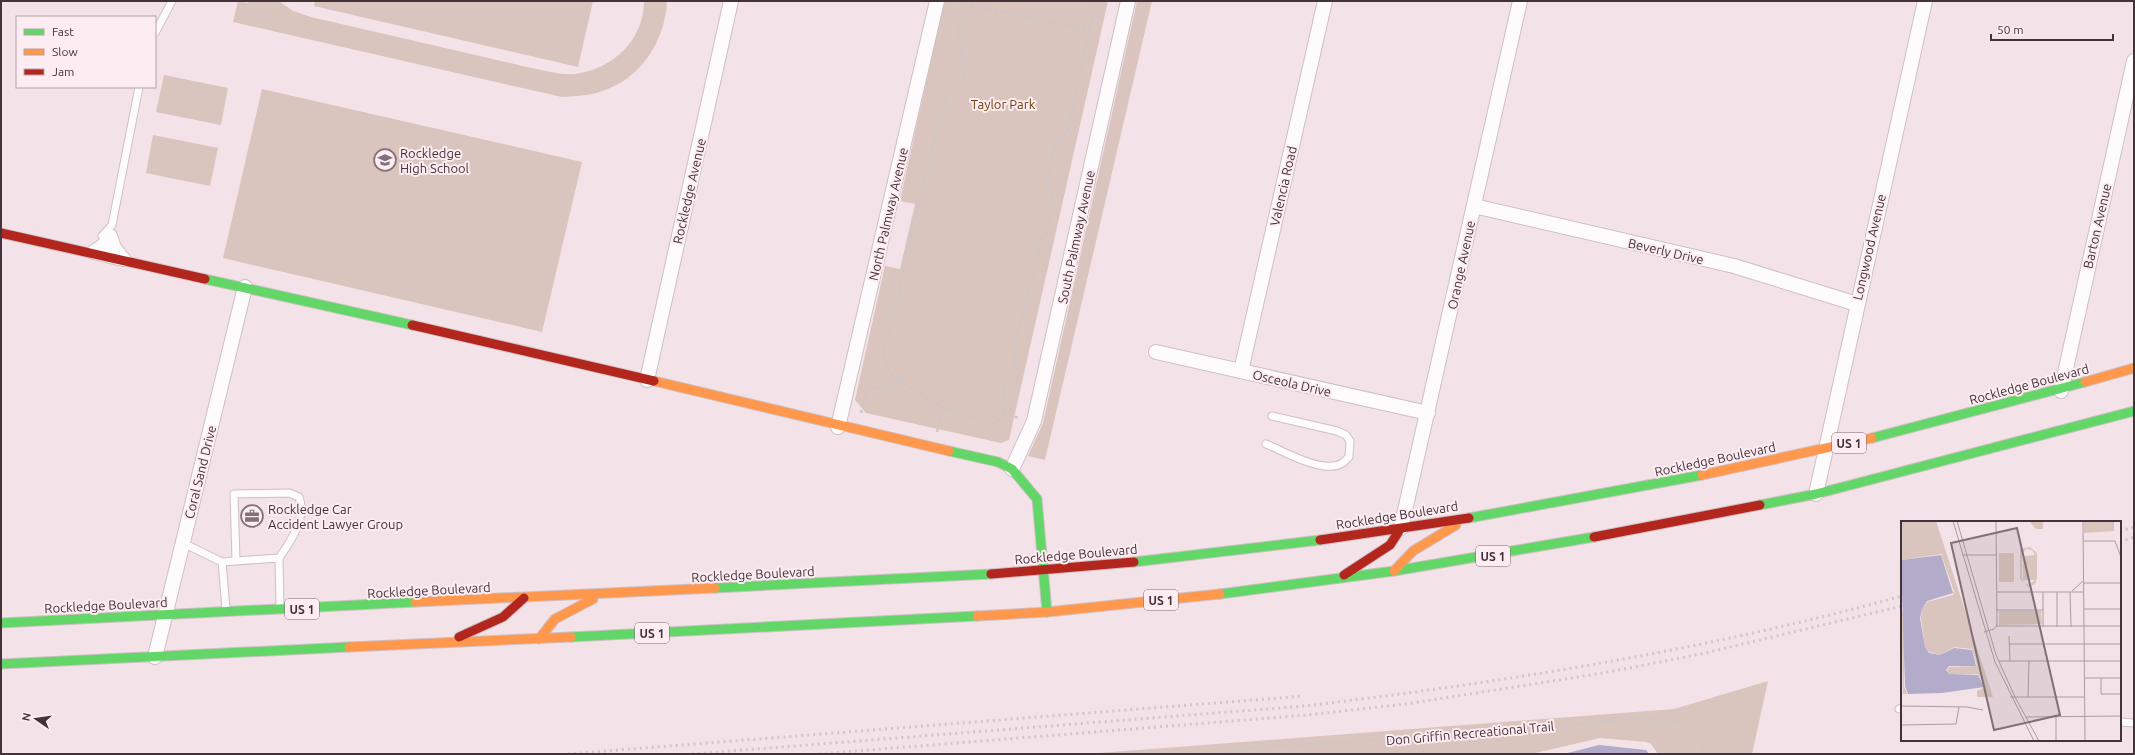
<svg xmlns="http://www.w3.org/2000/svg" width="2135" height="755" viewBox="0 0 2135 755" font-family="Ubuntu,sans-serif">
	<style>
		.green { fill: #d9c5bd }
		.water { fill: #b2abc9 }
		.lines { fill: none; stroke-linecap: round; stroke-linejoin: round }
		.lane-casing { stroke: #cfc0c5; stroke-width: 9 }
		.street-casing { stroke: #cfc0c5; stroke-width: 16 }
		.fast-casing { stroke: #cfc0c5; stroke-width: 11 }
		.slow-casing { stroke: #cfc0c5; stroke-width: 11 }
		.jam-casing { stroke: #cfc0c5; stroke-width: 11 }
		.path { stroke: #ccc5c9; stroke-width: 2.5; stroke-dasharray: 3 3; stroke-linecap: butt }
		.lane { stroke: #fdfbfc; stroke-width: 7 }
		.street { stroke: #fdfbfc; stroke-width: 14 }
		.fast { stroke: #63d668; stroke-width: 9 }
		.slow { stroke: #ff974d; stroke-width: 9 }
		.jam { stroke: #b3261e; stroke-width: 9 }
		.rail { stroke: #cdc8c9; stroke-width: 3; stroke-dasharray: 2 4; stroke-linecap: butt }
		.labels { text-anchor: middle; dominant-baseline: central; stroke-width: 4; stroke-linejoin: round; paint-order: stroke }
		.shield { fill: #fdedf2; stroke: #7b6b70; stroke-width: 1 }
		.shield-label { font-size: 12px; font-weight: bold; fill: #433339 }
		.park-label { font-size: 13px; fill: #6e400c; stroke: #fdedf2 }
		.poi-label { font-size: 13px; fill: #433339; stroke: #fdedf2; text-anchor: start }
		.street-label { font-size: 13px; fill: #433339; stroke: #fdedf2 }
		.inset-road { fill: none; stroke: #ad9ca2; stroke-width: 1 }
		.view { fill: #817076; fill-opacity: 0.15; stroke: #817076; stroke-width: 2 }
		.inset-edge { fill: none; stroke: #433339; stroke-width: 2 }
	</style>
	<rect width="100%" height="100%" fill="#f3e2e8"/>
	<path class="green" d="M238 1 248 3V1H279L293 11 311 17 527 67C542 70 559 75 575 74 613 69 644 40 644 1H667C665 41 641 79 602 91 589 96 575 96 562 97L233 22Z
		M315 1H593L578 67 314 6Z
		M944 1H1108L1009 440 1001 443 866 413 855 400 885 266 900 269 915 204 900 201Z
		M1137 1H1152L1045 460 1028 456 1043 423Z
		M164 75 228 88 221 125 156 112Z
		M262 89 582 162 542 332 223 258Z
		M153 135 218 148 210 186 146 173Z
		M1768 681 1752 754H1658L1651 744 1646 742 1600 738 1531 754H1086L1674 709Z"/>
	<path class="water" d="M1599 745 1646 750 1649 754H1564Z"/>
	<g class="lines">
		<g class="lane-casing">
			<path id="lane" d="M155 33 172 1
				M102 236 112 225 139 87
				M1266 444C1283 451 1315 469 1333 466 1340 466 1344 462 1349 457L1350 441 1346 435 1337 431 1272 416
				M183 543 222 562
				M236 561 234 494 289 493 299 497C307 518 291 541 279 558
				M226 609 222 562 279 558 280 608
				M1899 709 1902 708
				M2120 722 2134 723"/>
		</g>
		<g class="street-casing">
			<path id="street" d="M1474 206 1734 266 1857 304
				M110 236 114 248 123 259 94 252 104 245Z
				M1156 352 1428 413
				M1241 371 1325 1
				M647 380 731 1
				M2061 391 2134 61
				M838 427 937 1
				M1012 469 1034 421 1128 1
				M1816 494 1925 1
				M1401 528 1520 1
				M155 657 245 287"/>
		</g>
		<g class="fast-casing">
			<path id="fast" d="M205 279 412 325
				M1872 438 2085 382
				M949 451 998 462 1012 469 1037 499 1047 612
				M1760 505 1816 494 2134 411
				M1469 518 1702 475
				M1134 562 1320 540
				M715 588 991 574
				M1220 594 1394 571 1594 537
				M1 623 415 602
				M571 637 977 616
				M1 664 349 647"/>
		</g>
		<g class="slow-casing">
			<path id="slow" d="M654 381 949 451
				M2085 382 2134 368
				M1702 475 1872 438
				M1394 571 1413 551 1456 525
				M415 602 715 588
				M977 616 1047 612 1220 594
				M539 639 555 619 593 599
				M349 647 571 637"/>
		</g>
		<g class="jam-casing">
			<path id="jam" d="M1 233 205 279
				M412 325 654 381
				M1594 537 1760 505
				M1320 540 1469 518
				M991 574 1134 562
				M1344 575 1390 545 1401 528
				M459 637 503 617 524 598"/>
		</g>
		<path class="path" d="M965 1 959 29 964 77 963 83 947 96 938 126 901 274 898 300 883 353 889 370 898 380 945 409 990 423 996 422C1008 411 1004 403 1002 388L1014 368 1015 360 1013 348 1015 337 1020 327 1039 252 1037 243 1045 234 1049 218 1052 196 1048 185V174L1056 139 1067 133 1096 1
			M965 4 1090 30
			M861 413 867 389 890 386 898 380
			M1003 414 1020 418
			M937 432 942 407
			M1218 754 1262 747 1462 735 1636 718 1674 721 1691 727 1703 746V754"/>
		<use href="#lane" class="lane"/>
		<use href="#street" class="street"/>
		<use href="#fast" class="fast"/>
		<use href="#slow" class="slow"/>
		<use href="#jam" class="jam"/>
		<path class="rail" d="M2120 531 2134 527
			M2120 542 2134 537
			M568 754 1304 696
			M692 754 1305 706C1506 682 1707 650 1902 596
			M819 754 1307 715 1406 704 1603 673 1701 654 1902 606"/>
	</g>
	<defs>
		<g id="school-ring" transform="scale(1.15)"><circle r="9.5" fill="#fdedf2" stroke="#817076" stroke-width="1.5"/><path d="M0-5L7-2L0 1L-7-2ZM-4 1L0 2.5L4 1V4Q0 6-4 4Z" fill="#817076"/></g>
		<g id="office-ring" transform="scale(1.15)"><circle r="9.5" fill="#fdedf2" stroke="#817076" stroke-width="1.5"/><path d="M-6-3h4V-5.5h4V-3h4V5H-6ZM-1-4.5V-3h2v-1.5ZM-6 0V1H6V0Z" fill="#817076"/></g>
	</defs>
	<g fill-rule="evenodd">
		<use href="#school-ring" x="385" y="160"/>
		<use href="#office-ring" x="252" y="516"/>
	</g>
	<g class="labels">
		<g class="shield">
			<rect x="1832" y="433" width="34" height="20" rx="3"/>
			<rect x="1476" y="546" width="34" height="20" rx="3"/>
			<rect x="1144" y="590" width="34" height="20" rx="3"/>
			<rect x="285" y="599" width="34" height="20" rx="3"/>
			<rect x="635" y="623" width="34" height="20" rx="3"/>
		</g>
		<g class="shield-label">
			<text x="1849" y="443">US 1</text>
			<text x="1493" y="556">US 1</text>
			<text x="1161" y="600">US 1</text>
			<text x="302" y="609">US 1</text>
			<text x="652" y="633">US 1</text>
		</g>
		<g class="park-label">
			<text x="1003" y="104">Taylor Park</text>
		</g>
		<g class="poi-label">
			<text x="400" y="153">Rockledge<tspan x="400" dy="15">High School</tspan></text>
			<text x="268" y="509">Rockledge Car<tspan x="268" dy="15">Accident Lawyer Group</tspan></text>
		</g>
		<g class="street-label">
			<text transform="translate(1283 186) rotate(-77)">Valencia Road</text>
			<text transform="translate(689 191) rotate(-77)">Rockledge Avenue</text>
			<text transform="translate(888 214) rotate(-77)">North Palmway Avenue</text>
			<text transform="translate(2097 226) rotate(-77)">Barton Avenue</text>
			<text transform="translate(1076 237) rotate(-78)">South Palmway Avenue</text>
			<text transform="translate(1869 247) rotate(-77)">Longwood Avenue</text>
			<text transform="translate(1666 251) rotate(13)">Beverly Drive</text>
			<text transform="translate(1461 265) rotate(-78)">Orange Avenue</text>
			<text transform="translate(1292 383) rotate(13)">Osceola Drive</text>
			<text transform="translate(2029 384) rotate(-15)">Rockledge Boulevard</text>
			<text transform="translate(1715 459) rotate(-12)">Rockledge Boulevard</text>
			<text transform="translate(200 472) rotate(-76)">Coral Sand Drive</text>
			<text transform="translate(1397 515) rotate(-9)">Rockledge Boulevard</text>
			<text transform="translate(1076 554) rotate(-5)">Rockledge Boulevard</text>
			<text transform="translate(753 574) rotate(-3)">Rockledge Boulevard</text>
			<text transform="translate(429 590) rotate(-3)">Rockledge Boulevard</text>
			<text transform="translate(106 605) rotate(-3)">Rockledge Boulevard</text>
			<text transform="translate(1470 733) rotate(-5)">Don Griffin Recreational Trail</text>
		</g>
	</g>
	<g transform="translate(1901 521)">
		<rect width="220" height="220" fill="#f3e2e8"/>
		<path d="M0 0H35L92 176H76V170L84 166 77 153H48L46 149 48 146 76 145 71 128 53 126 39 134 28 131 24 126 20 97 21 88 26 81 52 74 53 70 40 33 0 39ZM128 0H142V8H135ZM183 0H213V10L183 12ZM129 26 136 32V57L134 63 127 66 119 58V28ZM125 28 131 29 134 34 122 35V59H134L128 64 123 62 121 57V33ZM98 32H113V61H98ZM0 88 3 94V165L6 173H2ZM98 90H140L141 103 98 104ZM0 94 1 174H0Z" fill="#d9c5bd" fill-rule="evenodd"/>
		<path d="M40 34 52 72 26 80 21 88 19 97 24 126 28 132 39 134 53 127 71 129 75 145H48L45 149 48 153 77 154 83 166 41 172 7 173 4 165 0 39Z" fill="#b2abc9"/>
		<path class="inset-road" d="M52 0 94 141 133 220M56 0 95 134 114 176 138 220M182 0 184 220M182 20H214L220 36M61 34H96M183 62H220M171 70 182 60M96 71H183M142 71V106M156 71V106M169 71 170 106M183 88H220M95 89H142M95 105H220M83 111 93 108 96 104 95 0M108 115 109 140M108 123H220M98 140H220M184 157H220M200 157V173H220M109 176H184M127 176 128 140M0 185 66 186 82 189M155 195V220M125 196 220 195M0 204 55 203 58 186"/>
		<path class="view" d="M116 7 159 194 93 209 50 22Z"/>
		<rect width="220" height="220" class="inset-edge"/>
	</g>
	<rect width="2135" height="755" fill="none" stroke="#433339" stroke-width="4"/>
	<rect x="16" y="16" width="140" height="72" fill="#fdedf2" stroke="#b3a3a8"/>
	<rect x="24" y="29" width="20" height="6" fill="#63d668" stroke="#b3a3a8"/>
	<text x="52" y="36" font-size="12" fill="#433339">Fast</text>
	<rect x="24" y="49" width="20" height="6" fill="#ff974d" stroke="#b3a3a8"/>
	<text x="52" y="56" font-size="12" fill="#433339">Slow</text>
	<rect x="24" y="69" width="20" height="6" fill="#b3261e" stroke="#b3a3a8"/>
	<text x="52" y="76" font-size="12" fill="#433339">Jam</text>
	<g transform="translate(36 719) rotate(283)" stroke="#fdedf2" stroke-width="3" paint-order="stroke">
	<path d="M0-3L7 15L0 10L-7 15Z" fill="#433339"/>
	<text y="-6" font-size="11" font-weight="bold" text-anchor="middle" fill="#433339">N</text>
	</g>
	<path d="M1991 34v6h122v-6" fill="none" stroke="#433339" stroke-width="2"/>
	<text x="1997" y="34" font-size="12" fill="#433339" stroke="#fdedf2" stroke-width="3" paint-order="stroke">50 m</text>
</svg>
